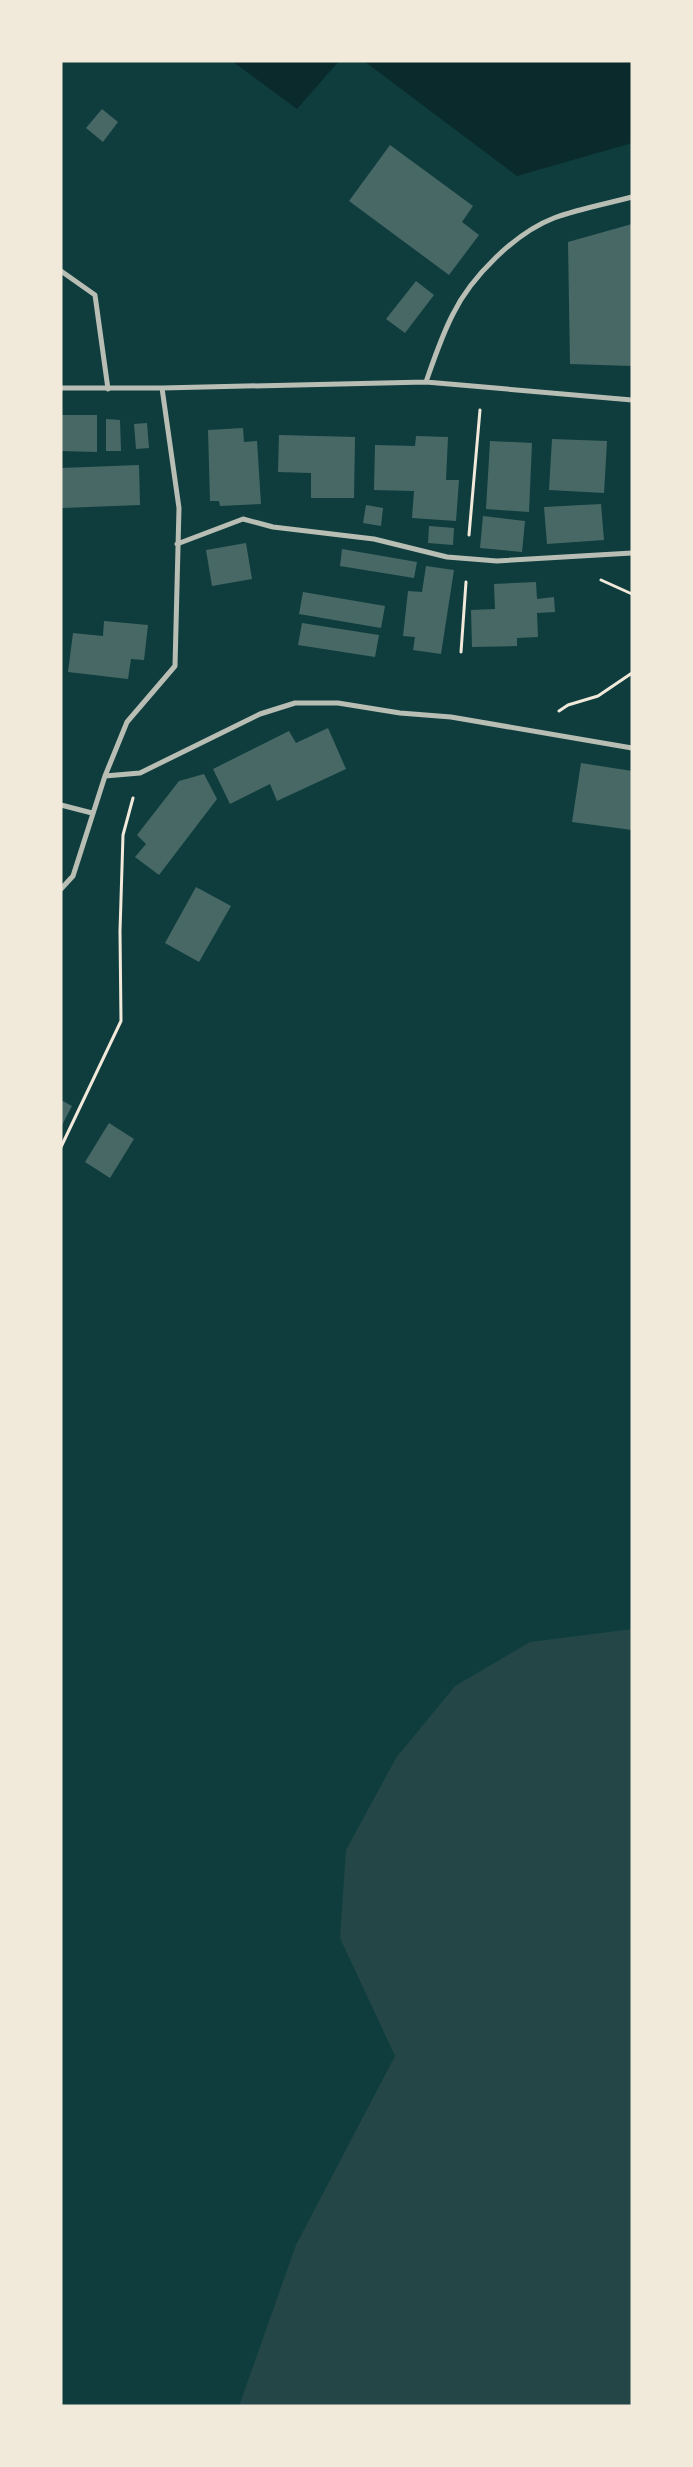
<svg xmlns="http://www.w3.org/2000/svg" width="693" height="2467" viewBox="0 0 693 2467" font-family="Figtree,sans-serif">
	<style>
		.green { fill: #244646 }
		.water { fill: #0a2a2b }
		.building { fill: #486865 }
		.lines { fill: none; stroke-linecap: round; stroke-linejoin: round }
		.path { stroke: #f1e9da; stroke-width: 3 }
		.minor { stroke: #b8beb3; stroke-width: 5 }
	</style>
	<rect width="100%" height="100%" fill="#0f3d3e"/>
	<path class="green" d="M632 1629V2406H239L296 2245 395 2056 340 1938 346 1850 396 1758 455 1686 530 1642Z"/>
	<path class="water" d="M232 61H339L297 109Z
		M364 61H632V143L517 176Z"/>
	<path class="building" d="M102 109 118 122 103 142 86 128Z
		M390 145 473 206 462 222 479 235 449 275 349 201Z
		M632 224V366L570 364 568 242Z
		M416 281 434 295 405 333 386 319Z
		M61 415H97V452L61 451Z
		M106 419 120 420 121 451H106Z
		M147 423 149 448 136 449 134 424Z
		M243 428 244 442 257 441 261 504 220 506 219 501H210L208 430Z
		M279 435 355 437 354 498H311V473L278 472Z
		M416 436 448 437 446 480H459L456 521 412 518 414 491 374 490 375 445 415 446Z
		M552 439 607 441 604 493 549 490Z
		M490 441 532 443 529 512 486 509Z
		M139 465 140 505 62 508 61 468Z
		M601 504 604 540 547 544 544 507Z
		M366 505 383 508 381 526 363 523Z
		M483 516 525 521 522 552 480 548Z
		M429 526 454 528 453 545 428 543Z
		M246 543 252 579 212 586 206 550Z
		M342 549 417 562 414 578 340 566Z
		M426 566 454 570 441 654 413 650 415 637 403 636 408 591 422 592Z
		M536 582 537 599 554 597 555 612 537 613 538 637 517 638V646L472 647 471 610 495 609 494 584Z
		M303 592 385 606 381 628 299 614Z
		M104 621 148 625 144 660 131 659 128 679 68 672 73 633 103 636Z
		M302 623 379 635 375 657 298 645Z
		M328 728 346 769 277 801 270 784 230 804 213 769 289 731 296 743Z
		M581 763 632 771V830L572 822Z
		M204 774 217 799 159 875 135 857 146 844 137 835 179 781Z
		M196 887 231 906 199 962 165 943Z
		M61 1100 72 1106 61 1127Z
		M109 1123 134 1139 110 1178 85 1162Z"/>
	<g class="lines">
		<path class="path" d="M469 535 480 410
			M601 580 632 594
			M461 652 466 582
			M559 711 568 705 598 696 632 673
			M61 1147 121 1021 120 931 123 835 133 798"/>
		<path class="minor" d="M61 271 95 295 108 389
			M426 382C434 359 442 335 453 314 471 277 515 233 554 218 579 209 606 204 632 197
			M61 388H162L426 382 632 400
			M162 388 179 508 175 666 127 722 105 776 140 773 260 714 295 703H338L400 713 451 717 632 748
			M177 544 243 519 273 527 374 539 447 557 497 561 632 553
			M61 805 92 813
			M61 889 73 876 105 776"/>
	</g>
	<rect width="693" height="2467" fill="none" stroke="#f1e9da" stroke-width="125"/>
</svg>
